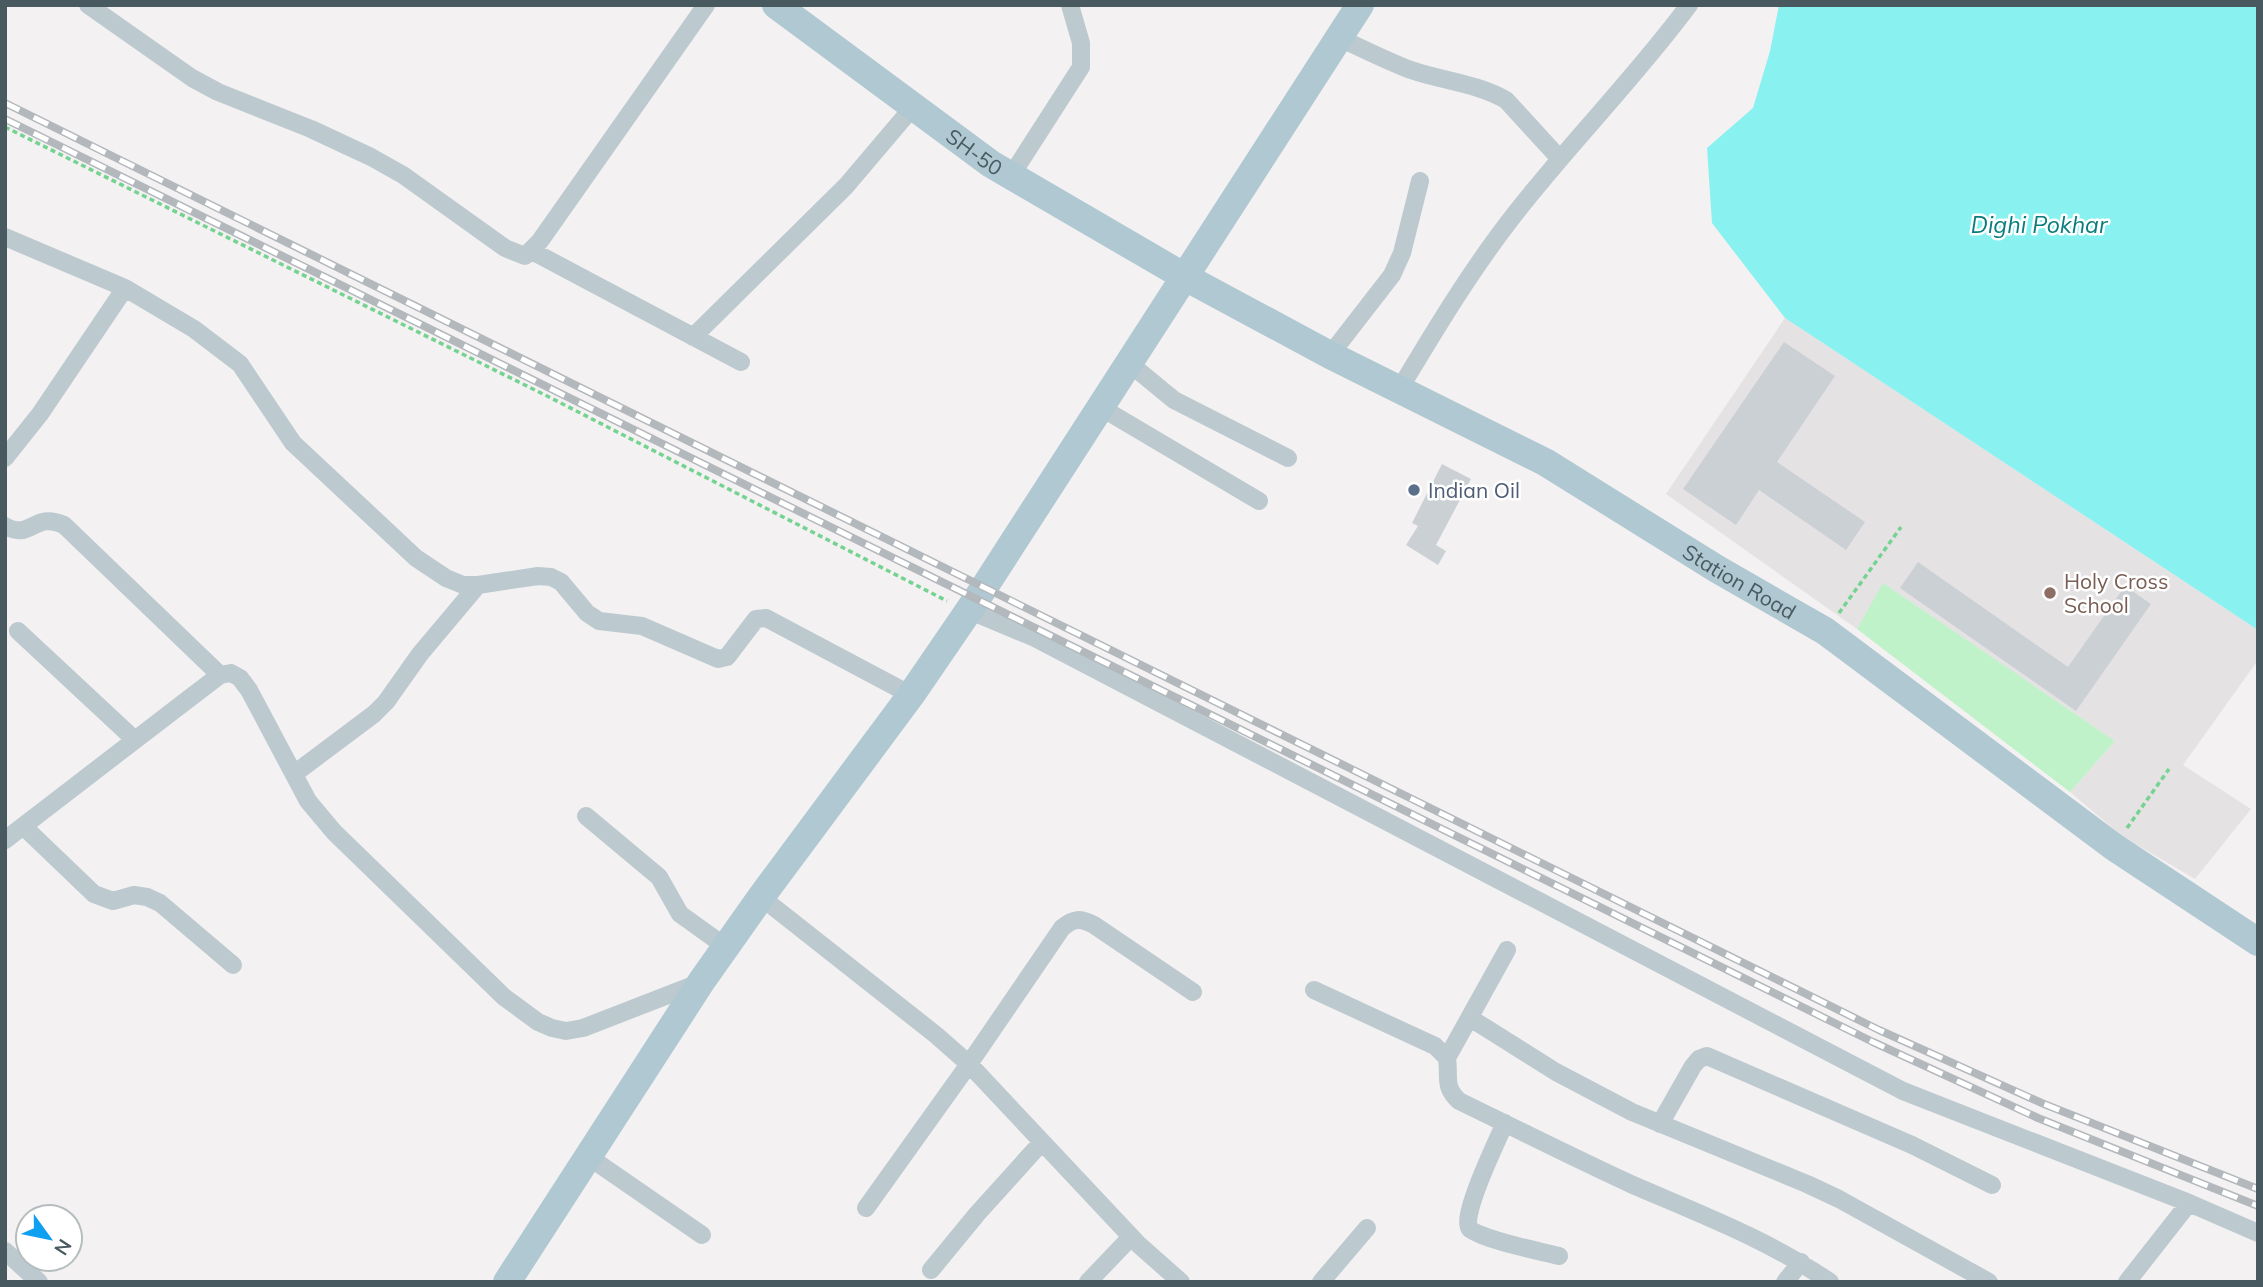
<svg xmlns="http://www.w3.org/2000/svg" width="2263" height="1287" viewBox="0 0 2263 1287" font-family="Mulish,sans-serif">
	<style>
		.education { fill: #e5e2e4 }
		.green { fill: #bff2c8 }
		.water { fill: #8af1f1 }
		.building { fill: #cbd0d4 }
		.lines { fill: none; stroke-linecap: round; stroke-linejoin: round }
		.path { stroke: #75d391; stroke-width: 3.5; stroke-dasharray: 5 3.5; stroke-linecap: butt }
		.street { stroke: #bccacf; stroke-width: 18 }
		.primary { stroke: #b0c8d1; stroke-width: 28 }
		.rail-casing { stroke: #b3b8bc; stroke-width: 8 }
		.rail { stroke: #fff; stroke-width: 5; stroke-dasharray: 16; stroke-linecap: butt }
		.service-dot { fill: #5c6f8a; stroke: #fff; stroke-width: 2.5 }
		.education-dot { fill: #8d6e63; stroke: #fff; stroke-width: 2.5 }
		.labels { text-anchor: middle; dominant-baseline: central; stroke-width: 5; stroke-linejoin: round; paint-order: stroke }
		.street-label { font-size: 21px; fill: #485a60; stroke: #fff }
		.service-label { font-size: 21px; fill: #4e5e75; stroke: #fff; text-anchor: start }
		.education-label { font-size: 21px; fill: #785e54; stroke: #fff; text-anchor: start }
		.water-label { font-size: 23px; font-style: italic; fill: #097d7d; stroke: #fff }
	</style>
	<rect width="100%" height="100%" fill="#f4f1f2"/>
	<path class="education" d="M1785 318 2258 630V660L2183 765 2251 809 2195 879 2122 836 2070 792 2115 741 1884 584 1857 629 1666 494Z"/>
	<path class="green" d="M1883 583 2115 741 2070 792 1857 629Z"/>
	<path class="water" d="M1779 5H2258V630L1785 318 1712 223 1707 148 1753 108 1770 51Z"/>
	<path class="building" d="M1784 342 1835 376 1777 462 1865 522 1846 550 1759 490 1736 525 1683 489Z
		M1442 464 1471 479 1436 545 1446 551 1438 565 1406 545 1418 526 1412 523Z
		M1918 562 2068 667 2125 586 2151 604 2076 711 1900 588Z"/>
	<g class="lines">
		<path class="path" d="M5 127 549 397 947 601
			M1839 613 1901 527
			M2127 828 2169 769"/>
		<path class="street" d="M88 5 192 78 218 92 311 129 371 157 403 175 505 248 525 256 540 241 706 5
			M1341 39C1364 49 1387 61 1411 70 1443 81 1476 83 1506 100L1560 159
			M1011 176 1081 67V43L1070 5
			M5 237 125 288 194 329 240 364 293 443 416 558 446 578 463 585H478L538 576 551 577 561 582 587 613 599 621 642 626 718 659 727 657 756 619 766 618 911 695
			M532 251 741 362
			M693 337 846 186 913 107
			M1330 355 1392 275 1402 253 1420 181
			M1129 363 1174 400 1288 458
			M1399 390C1435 330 1471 270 1514 215 1570 143 1635 78 1689 5
			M1100 407 1259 501
			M5 458 40 414 125 288
			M5 526C32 541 33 511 64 525L220 675
			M968 610 1035 638 1903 1091 2189 1203 2258 1233
			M18 631 135 740
			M294 774 374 714 386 702 420 654 478 585
			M586 816 659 877 680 914 726 947
			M23 826 94 894 113 901 134 895 147 897 160 903 233 965
			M5 840 182 704 220 675 231 673 240 678 249 690 308 801 334 832 504 997 538 1022 552 1028 566 1031 583 1028 699 983
			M761 897 936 1035 969 1064 1138 1244 1181 1282
			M1314 990 1435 1046 1447 1058C1450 1078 1443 1086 1459 1101 1517 1129 1574 1158 1633 1185 1700 1214 1769 1240 1830 1282
			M1470 1018 1556 1072 1632 1112 1807 1184 1839 1199 1989 1282
			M1447 1058 1507 950
			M1505 1123C1498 1139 1459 1219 1470 1229 1484 1240 1539 1251 1559 1256
			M1660 1124 1693 1066 1699 1059 1707 1056 1912 1145 1992 1185
			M589 1157 702 1235
			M866 1208 969 1064 1062 928C1074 918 1080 918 1094 925L1193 992
			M5 1251 39 1282
			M931 1270 977 1214 1042 1142
			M1088 1282 1131 1237
			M1321 1282 1367 1228
			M1785 1282 1801 1262
			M2127 1282 2189 1203"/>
		<g class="primary">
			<path id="s1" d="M776 5 991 164 1185 277 1330 355 1545 462 1717 569 1825 631 2114 847 2258 942"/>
			<path d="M507 1282 701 982 761 897 911 695 976 600 1360 5"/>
		</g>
		<g class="rail-casing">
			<path id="rail" d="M5 103 1879 1030 2044 1104 2258 1189
				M5 119 1873 1042 2038 1118 2258 1206"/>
		</g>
		<use href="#rail" class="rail"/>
	</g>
	<circle class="service-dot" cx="1414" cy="490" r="7"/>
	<circle class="education-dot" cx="2050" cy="593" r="7"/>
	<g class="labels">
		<g class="street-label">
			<text stroke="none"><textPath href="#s1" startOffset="247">SH-50</textPath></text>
			<text stroke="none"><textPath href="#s1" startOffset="1125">Station Road</textPath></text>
		</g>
		<g class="service-label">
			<text x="1428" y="490">Indian Oil</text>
		</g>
		<g class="education-label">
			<text x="2064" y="581">Holy Cross<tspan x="2064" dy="24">School</tspan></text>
		</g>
		<g class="water-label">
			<text x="2039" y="224">Dighi Pokhar</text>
		</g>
	</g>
	<rect width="2263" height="1287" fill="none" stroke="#485a60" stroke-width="14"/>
	<g transform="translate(49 1238) rotate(123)"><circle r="33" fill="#ffffff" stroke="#b6bdbf" stroke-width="2"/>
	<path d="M0-5L12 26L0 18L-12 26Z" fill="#0fa0f0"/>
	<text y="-10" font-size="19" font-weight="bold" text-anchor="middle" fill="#485a60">N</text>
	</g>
</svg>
